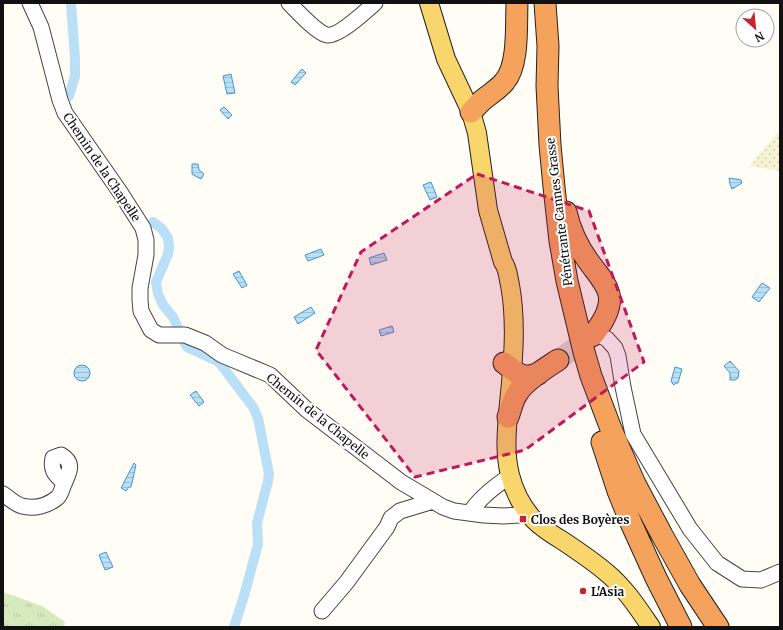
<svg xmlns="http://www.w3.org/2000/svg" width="783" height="630" viewBox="0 0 783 630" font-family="Merriweather,serif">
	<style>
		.farmland { fill: url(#farmland-dots) }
		.grass { fill: url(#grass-tufts) }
		.water { fill: url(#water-rules); stroke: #3f96cf }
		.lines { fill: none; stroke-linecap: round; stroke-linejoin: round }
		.canal { stroke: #b9e0f7; stroke-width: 10 }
		.highway-tunnel { stroke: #dbdad3; stroke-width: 21; stroke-dasharray: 21 10; stroke-linecap: butt }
		.minor-casing { stroke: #444; stroke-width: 17 }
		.major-casing { stroke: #222; stroke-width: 20 }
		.highway-casing { stroke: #222; stroke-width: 23 }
		.minor { stroke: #fff; stroke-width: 15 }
		.major { stroke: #f9d66b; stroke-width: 18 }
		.highway { stroke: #f5a25d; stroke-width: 21 }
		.marked { fill: #c2185b; fill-opacity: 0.2; stroke: #c2185b; stroke-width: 3; stroke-dasharray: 8 5; stroke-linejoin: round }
		.poi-dot { fill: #c4262e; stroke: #fff; stroke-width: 1.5 }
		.labels { text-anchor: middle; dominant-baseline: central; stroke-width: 4; stroke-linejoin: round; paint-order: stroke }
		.street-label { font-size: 12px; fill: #111; stroke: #fff }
		.poi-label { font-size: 12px; font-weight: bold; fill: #111; stroke: #fff; text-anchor: start }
	</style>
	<defs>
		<pattern id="farmland-dots" width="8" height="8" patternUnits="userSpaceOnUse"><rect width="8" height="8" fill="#f6f3d4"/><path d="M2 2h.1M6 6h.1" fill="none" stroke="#d2cfb5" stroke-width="1.8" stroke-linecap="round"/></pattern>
		<pattern id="grass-tufts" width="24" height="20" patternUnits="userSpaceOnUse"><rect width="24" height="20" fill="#d5ebbd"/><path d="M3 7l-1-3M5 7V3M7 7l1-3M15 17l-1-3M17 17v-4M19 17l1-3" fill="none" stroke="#b6c8a1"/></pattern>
		<pattern id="water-rules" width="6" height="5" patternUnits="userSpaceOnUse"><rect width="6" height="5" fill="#b9e0f7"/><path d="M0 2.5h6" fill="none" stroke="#9ebfd3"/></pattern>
	</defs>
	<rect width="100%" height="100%" fill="#fffdf5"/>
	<path class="farmland" d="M777 133H780V171L750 166Z"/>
	<path class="grass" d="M3 592 42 606 65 622 64 627H3Z"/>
	<path class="water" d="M302 69 306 73 295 85 291 82Z
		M231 74 235 93 227 94 223 76Z
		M224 107 232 115 228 119 220 110Z
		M192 164H198L199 170 204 174 201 179 192 174Z
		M729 178 741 180 742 183 732 189 730 184Z
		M431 182 437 197 430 200 423 185Z
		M321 249 324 255 308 261 305 255Z
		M384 253 387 260 371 265 369 258Z
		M239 271 247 285 242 288 233 274Z
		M762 283 770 288 759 302 752 297Z
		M311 307 315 313 298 324 294 317Z
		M392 326 394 332 381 336 379 330Z
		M730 361 739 371 738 378 735 380H730V373L724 366Z
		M74 373a8 8 0 1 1 16 0a8 8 0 1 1-16 0Z
		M675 367 682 369 678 383H676L674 385 672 383V382L671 381Z
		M196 391 204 402 199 406 190 395Z
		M134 463 136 465 131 487H129L126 491 121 488Z
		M106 552 113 567 105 570 99 555Z"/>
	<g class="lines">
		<path class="canal" d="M69 96 75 76V58L71 3
			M153 222 162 229 168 238 169 247 168 254 156 282 158 294 163 305 173 317 183 339 187 347 219 362 253 407 258 418 269 474 268 481 257 523 258 544 244 596 234 627"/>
		<path class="highway-tunnel" d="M558 360 592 336"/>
		<g class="minor-casing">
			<path id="minor" d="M30 3 41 27 60 100 65 113 120 192 143 228 146 240V255L140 288V300L141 311 151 330 159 335H185L205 343 222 355 270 375 307 410 401 482 443 507 454 511 484 515 504 516 519 515 528 512
				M289 3C297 11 317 33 327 35 338 37 366 11 375 3
				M592 336H601L607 339 615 348 618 356 623 387 633 434 690 529 717 563 742 579 761 580 780 572
				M3 494C9 498 15 504 22 506 34 509 47 506 57 498 61 495 62 488 64 484 69 472 75 463 61 455L53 458C50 471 56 475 64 483
				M470 513C479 498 495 486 510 476
				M322 611 346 583 387 527 391 518 400 511 433 501"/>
		</g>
		<g class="major-casing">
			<path id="major" d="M429 3 446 59 471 112 477 133 488 210 503 262C508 268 508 277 510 285 517 323 513 364 509 403 507 427 504 451 510 475 514 491 522 507 534 520 542 528 553 535 563 541 578 551 593 561 607 573 625 588 638 608 651 627"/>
		</g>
		<g class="highway-casing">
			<path id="highway" d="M545 3 548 46 547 86 550 145 554 187 560 241 567 281 584 352 591 376 611 429 635 484 662 535 690 585 718 627
				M471 112C475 108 479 103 484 99 491 93 499 89 505 81 519 64 516 25 517 3
				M566 212C570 230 578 247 589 262 596 272 606 282 609 294 612 309 602 324 592 336
				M504 363C511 368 519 377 528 376 531 376 535 374 538 374
				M508 417C511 410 512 401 517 394 524 381 546 368 558 360
				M602 442 618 491 631 523 656 578 681 627"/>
		</g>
		<use href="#minor" class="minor"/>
		<use href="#major" class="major"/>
		<use href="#highway" class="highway"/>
	</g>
	<path class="marked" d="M477 174 589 211 644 362 525 450 415 477 316 350 361 252Z"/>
	<g class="poi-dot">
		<rect x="519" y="515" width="8" height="8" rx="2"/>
		<circle cx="583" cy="591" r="4"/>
	</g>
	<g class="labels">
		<g class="street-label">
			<text transform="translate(102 167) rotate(56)">Chemin de la Chapelle</text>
			<text transform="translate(559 212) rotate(-97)">Pénétrante Cannes Grasse</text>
			<text transform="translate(318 416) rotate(39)">Chemin de la Chapelle</text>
		</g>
		<g class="poi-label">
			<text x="531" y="519">Clos des Boyères</text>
			<text x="591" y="591">L'Asia</text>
		</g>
	</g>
	<rect width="783" height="630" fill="none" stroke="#111111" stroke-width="8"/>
	<g transform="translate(755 28) rotate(153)"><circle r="19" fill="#ffffff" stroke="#a0a0a0"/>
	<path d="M0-3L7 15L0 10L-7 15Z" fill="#c4262e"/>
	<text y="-6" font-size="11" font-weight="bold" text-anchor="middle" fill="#111111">N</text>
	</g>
</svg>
